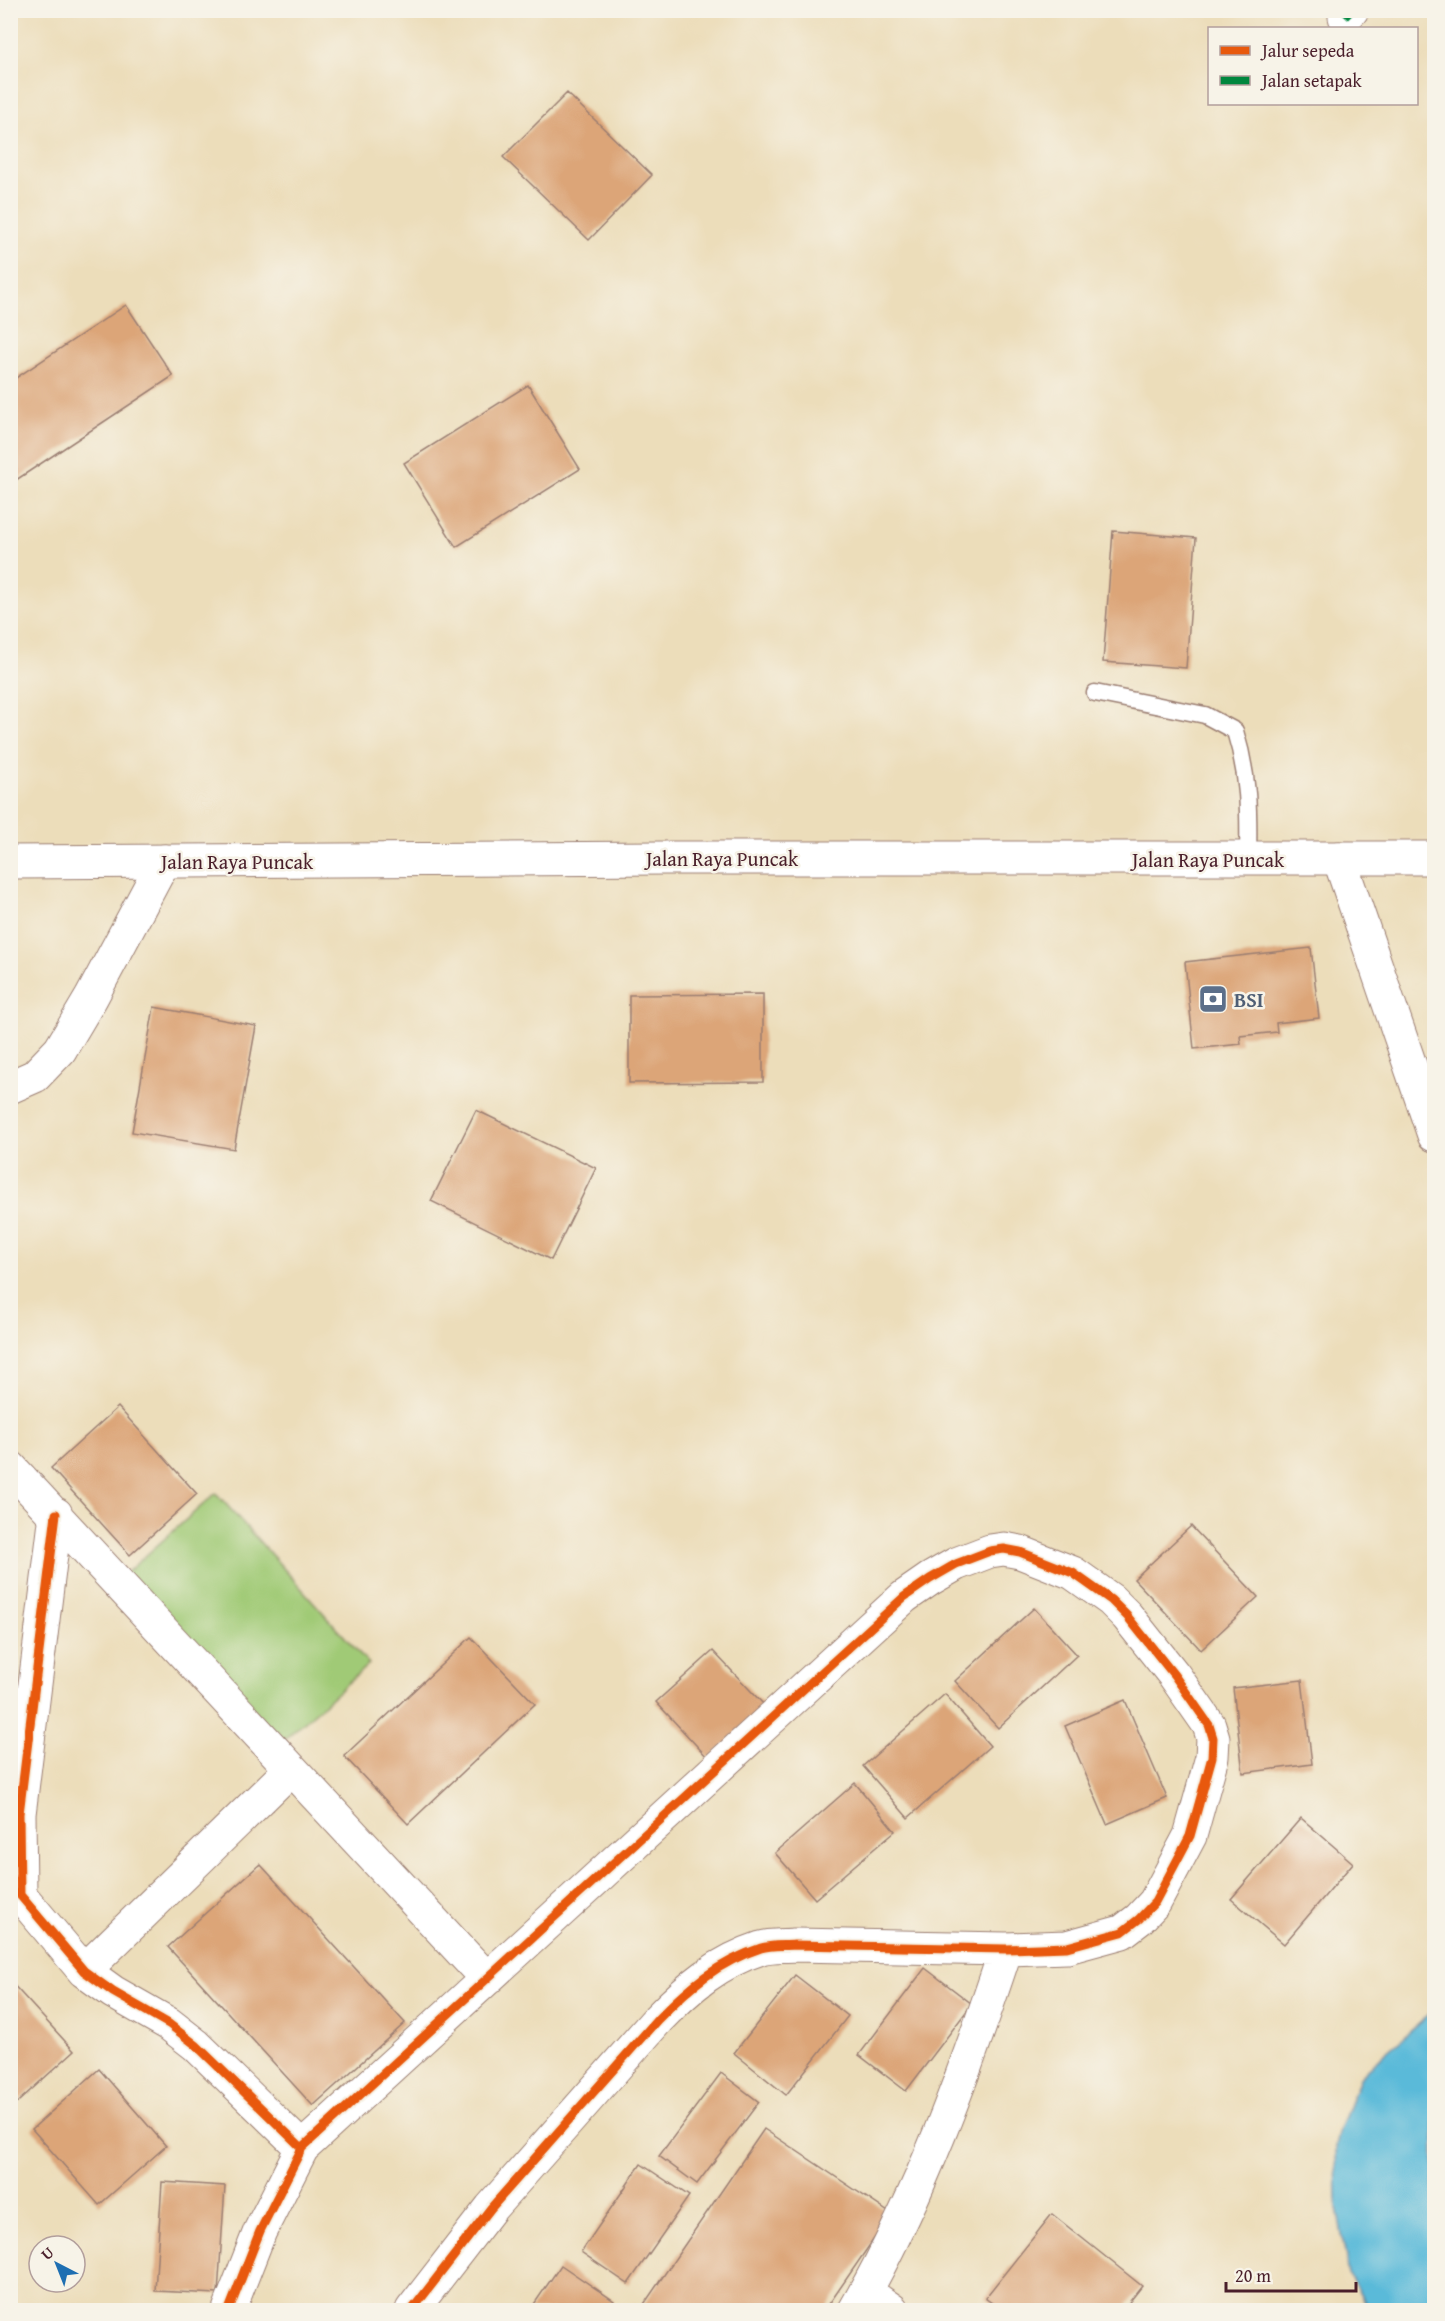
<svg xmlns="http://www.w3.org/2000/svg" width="1445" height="2321" viewBox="0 0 1445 2321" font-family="'Gentium Book Plus',serif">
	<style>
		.green { fill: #a0ca76; stroke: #757450; stroke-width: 1.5 }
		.water { fill: #5abad9; stroke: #526c82; stroke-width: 1.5 }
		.building { fill: #dca578 }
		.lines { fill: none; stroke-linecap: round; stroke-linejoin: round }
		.service-casing { stroke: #9b7e72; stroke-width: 19 }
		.minor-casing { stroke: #9b7e72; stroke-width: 35 }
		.trunk-casing { stroke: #9b7e72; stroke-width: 35 }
		.service { stroke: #fff; stroke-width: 16 }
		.minor { stroke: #fff; stroke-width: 33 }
		.trunk { stroke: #fff; stroke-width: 33 }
		.quiet { stroke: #00873e; stroke-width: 8; stroke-dasharray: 15 8; stroke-linecap: butt }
		.cycleway-casing { stroke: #f7f3e8; stroke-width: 13 }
		.cycleway { stroke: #e8590c; stroke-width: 9 }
		.labels { text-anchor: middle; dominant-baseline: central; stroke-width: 5; stroke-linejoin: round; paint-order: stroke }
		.street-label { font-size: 20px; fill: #4a1f2b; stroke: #f7f3e8 }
		.service-label { font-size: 20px; font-weight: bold; fill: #4e5e75; stroke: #f7f3e8; text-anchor: start }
	</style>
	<rect width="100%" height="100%" fill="#f7f3e8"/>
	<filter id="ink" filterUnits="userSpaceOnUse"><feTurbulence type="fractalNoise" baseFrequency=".0167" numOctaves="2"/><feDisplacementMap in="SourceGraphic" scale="12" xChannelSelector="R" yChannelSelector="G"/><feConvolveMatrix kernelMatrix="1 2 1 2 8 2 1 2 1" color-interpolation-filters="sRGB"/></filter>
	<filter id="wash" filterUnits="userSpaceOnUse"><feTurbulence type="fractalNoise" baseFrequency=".008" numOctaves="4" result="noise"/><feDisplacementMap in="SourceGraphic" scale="24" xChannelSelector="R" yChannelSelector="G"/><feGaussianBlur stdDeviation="1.35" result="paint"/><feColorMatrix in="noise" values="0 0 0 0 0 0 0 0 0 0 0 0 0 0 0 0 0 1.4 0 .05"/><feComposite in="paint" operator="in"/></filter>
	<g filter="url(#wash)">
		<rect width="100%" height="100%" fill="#ecddba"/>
		<path class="green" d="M216 1493 369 1664 278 1745 125 1574Z"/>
		<path class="water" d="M1434 2011V2310H1370L1349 2275 1337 2207 1336 2146 1340 2130 1360 2078 1384 2054Z"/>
		<g id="blocks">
			<path class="building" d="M567 93 652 175 589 240 503 157Z
				M126 305 173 376 10 484V382Z
				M528 385 580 469 456 547 404 463Z
				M1113 531 1196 538 1186 668 1103 662Z
				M1311 948 1319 1018 1276 1023 1277 1032 1240 1036 1241 1044 1194 1049 1185 962Z
				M763 994V1082L629 1083V995Z
				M154 1007 256 1026 234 1149 132 1132Z
				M476 1110 596 1168 551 1260 431 1201Z
				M118 1407 197 1494 130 1555 51 1468Z
				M1191 1526 1258 1597 1201 1650 1134 1579Z
				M1034 1608 1077 1655 998 1728 955 1681Z
				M471 1637 535 1704 408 1824 344 1756Z
				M713 1651 766 1707 709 1759 656 1702Z
				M1302 1680 1312 1764 1243 1773 1233 1688Z
				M945 1694 990 1746 908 1818 863 1766Z
				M1125 1700 1167 1798 1107 1824 1065 1726Z
				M855 1783 895 1831 815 1899 775 1853Z
				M1301 1818 1353 1863 1284 1944 1231 1899Z
				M260 1864 405 2023 313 2106 168 1947Z
				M925 1968 972 2004 906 2091 859 2055Z
				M795 1975 848 2016 786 2095 734 2053Z
				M10 1981 74 2051 10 2109Z
				M99 2069 166 2146 99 2205 32 2129Z
				M721 2073 759 2102 697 2184 659 2156Z
				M764 2129 891 2214 825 2310H640Z
				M641 2164 689 2196 628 2284 581 2252Z
				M162 2182 225 2186 218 2294 155 2291Z
				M1052 2214 1142 2286 1123 2310H1002L985 2298Z
				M561 2265 614 2301 607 2310H530Z"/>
		</g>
	</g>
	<g filter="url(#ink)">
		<use href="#blocks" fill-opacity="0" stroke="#9b7e72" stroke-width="1.5"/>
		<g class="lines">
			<g class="service-casing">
				<path id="service" d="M1095 693 1205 715 1235 731C1249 776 1249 813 1248 859"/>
			</g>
			<g class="minor-casing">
				<path id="minor" d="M1345 17 1352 10
					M1339 858 1434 1135
					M10 1087 35 1076 60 1050 91 998 164 861
					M10 1467 487 1979
					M56 1514 19 1814 20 1895 84 1971 113 1992 169 2024 196 2045 302 2148
					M84 1971 291 1769
					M866 2292 892 2310
					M229 2310 260 2231 302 2148 904 1597 930 1579 956 1564 990 1551 1004 1549 1020 1552 1073 1573 1111 1600 1127 1616 1174 1675 1209 1725 1213 1738 1212 1757 1190 1836 1155 1902 1139 1919 1122 1932 1067 1947 1006 1949 794 1945C784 1946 771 1945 761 1948 718 1962 689 1987 658 2019L491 2208 412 2310
					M855 2310C920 2197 965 2073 1006 1949"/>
			</g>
			<g class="trunk-casing">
				<path id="trunk" d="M10 862 665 858H1434"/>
			</g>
			<use href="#service" class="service"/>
			<use href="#minor" class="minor"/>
			<use href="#trunk" class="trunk"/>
			<path class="quiet" d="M1345 17 1352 10"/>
			<g class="cycleway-casing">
				<path id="cycleway" d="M56 1514 19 1814 20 1895 84 1971 113 1992 169 2024 196 2045 302 2148
					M229 2310 260 2231 302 2148 904 1597 930 1579 956 1564 990 1551 1004 1549 1020 1552 1073 1573 1111 1600 1127 1616 1174 1675 1209 1725 1213 1738 1212 1757 1190 1836 1155 1902 1139 1919 1122 1932 1067 1947 1006 1949 794 1945C784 1946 771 1945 761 1948 718 1962 689 1987 658 2019L491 2208 412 2310"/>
			</g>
			<use href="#cycleway" class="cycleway"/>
		</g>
	</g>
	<defs>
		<g id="bank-square" transform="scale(1.5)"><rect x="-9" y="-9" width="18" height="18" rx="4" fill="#5c6f8a" stroke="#f7f3e8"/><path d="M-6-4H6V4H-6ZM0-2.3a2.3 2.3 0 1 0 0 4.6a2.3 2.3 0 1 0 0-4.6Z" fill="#fff"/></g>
	</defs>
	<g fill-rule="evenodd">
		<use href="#bank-square" x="1213" y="999"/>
	</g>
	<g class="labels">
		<g class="street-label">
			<text x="722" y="858">Jalan Raya Puncak</text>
			<text x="1208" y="859">Jalan Raya Puncak</text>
			<text x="237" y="861">Jalan Raya Puncak</text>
		</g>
		<g class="service-label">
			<text x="1234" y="999">BSI</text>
		</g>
	</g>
	<rect width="1445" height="2321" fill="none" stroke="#f7f3e8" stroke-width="36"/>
	<rect x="1208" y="27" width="210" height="78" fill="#f7f3e8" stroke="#b29e9c" stroke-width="1.5"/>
	<rect x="1220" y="46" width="30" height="9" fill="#e8590c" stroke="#b29e9c" stroke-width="1.5"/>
	<text x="1262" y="57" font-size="18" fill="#4a1f2b">Jalur sepeda</text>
	<rect x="1220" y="76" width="30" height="9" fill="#00873e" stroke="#b29e9c" stroke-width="1.5"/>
	<text x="1262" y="87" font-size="18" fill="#4a1f2b">Jalan setapak</text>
	<g transform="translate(57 2264) rotate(318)"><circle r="28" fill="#f7f3e8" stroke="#b29e9c" stroke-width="1.5"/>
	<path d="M0-4.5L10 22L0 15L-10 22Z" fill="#1f6fb2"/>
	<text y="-9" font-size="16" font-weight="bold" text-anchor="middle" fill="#4a1f2b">U</text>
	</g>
	<path d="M1226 2282v9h130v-9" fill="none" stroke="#4a1f2b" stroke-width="3"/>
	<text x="1235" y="2282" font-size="18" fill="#4a1f2b" stroke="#f7f3e8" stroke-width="4.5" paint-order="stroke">20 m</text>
</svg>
